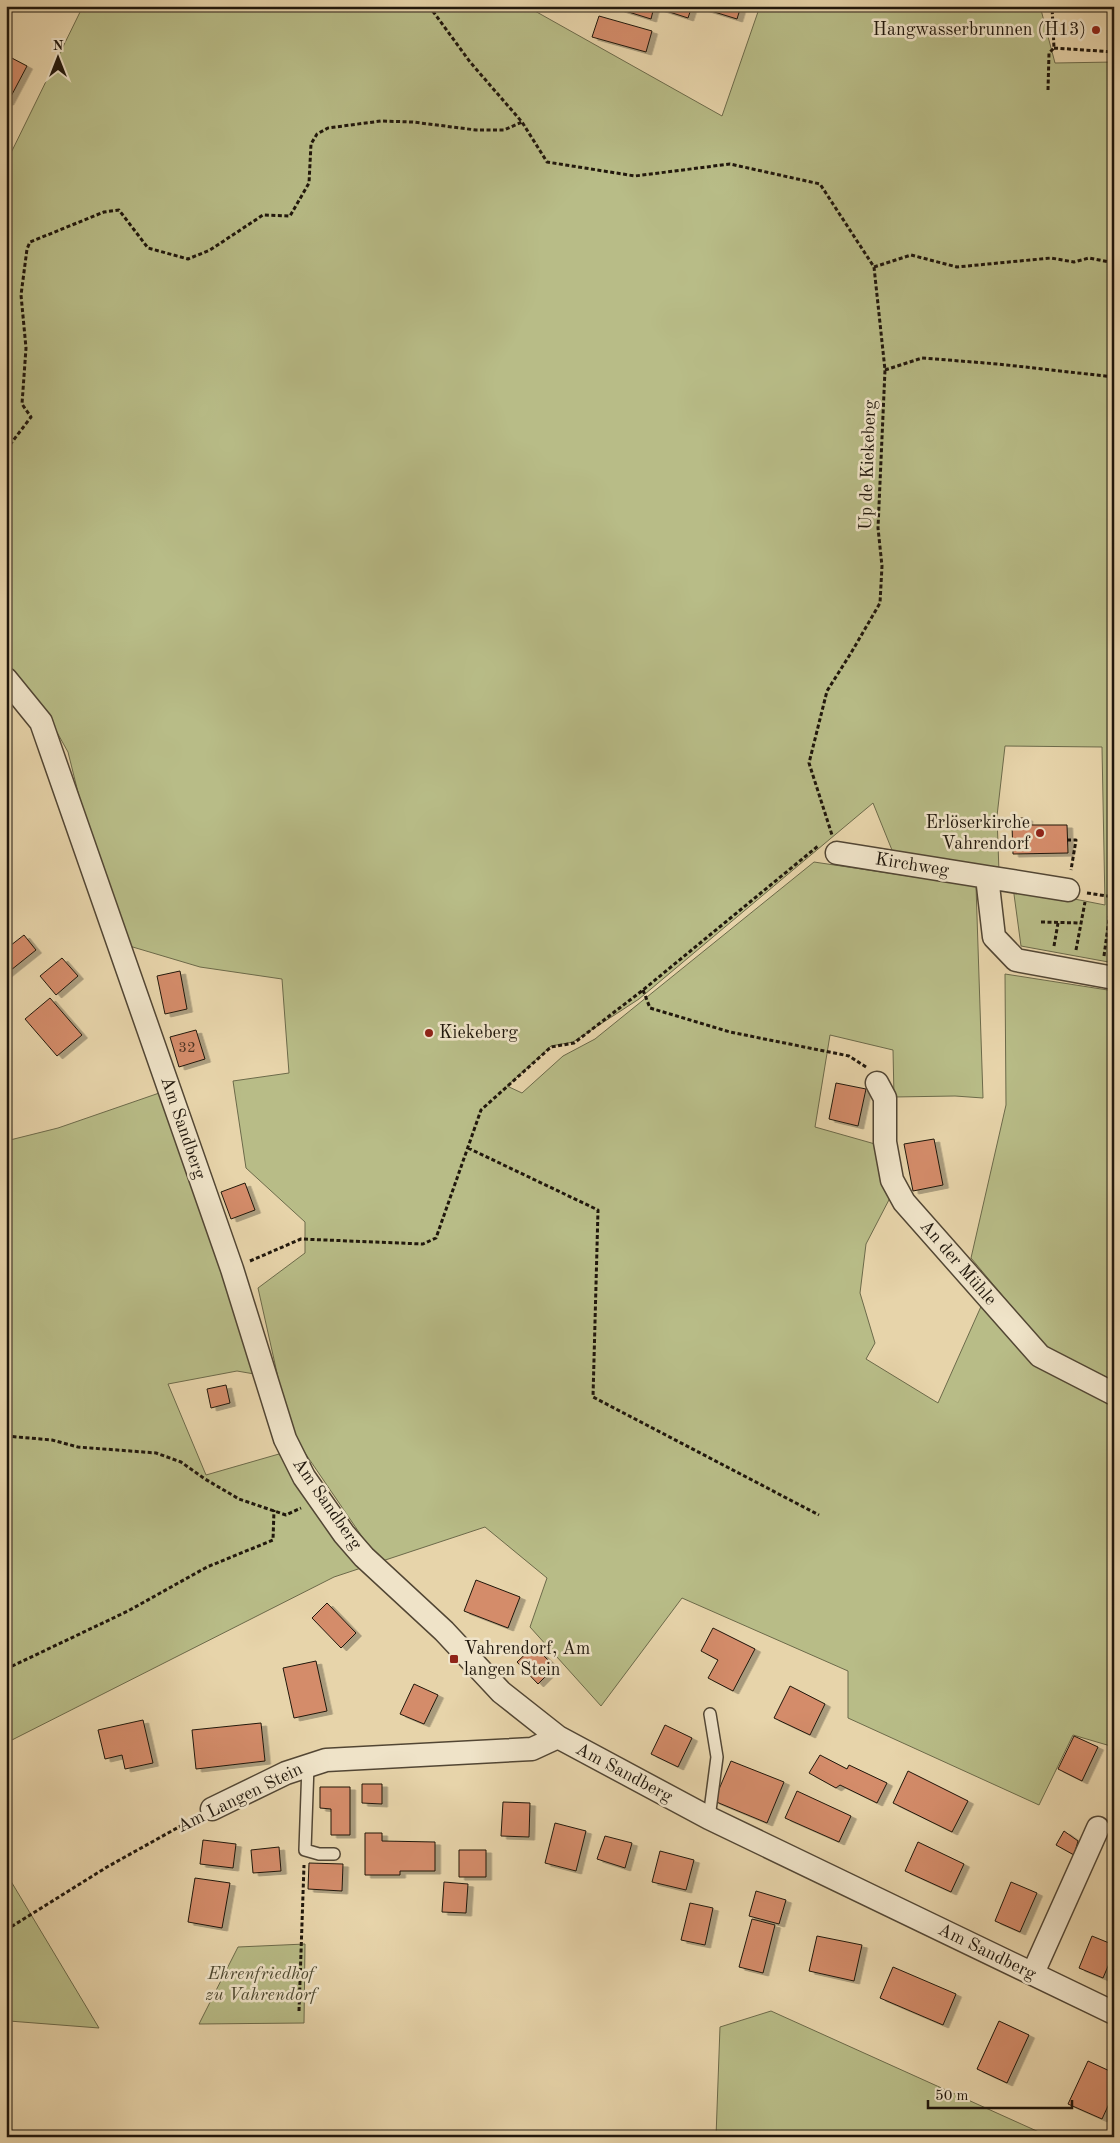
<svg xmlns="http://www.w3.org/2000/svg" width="1120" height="2143" viewBox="0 0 1120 2143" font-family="'Old Standard TT',serif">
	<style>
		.green { fill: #b8bc87; stroke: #6c6a4a }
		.building { fill: #d48c6a; stroke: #20170c; filter: url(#shadow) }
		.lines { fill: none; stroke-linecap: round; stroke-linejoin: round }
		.service-casing { stroke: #524634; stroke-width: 14 }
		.minor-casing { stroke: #524634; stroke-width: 25 }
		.path { stroke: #20170c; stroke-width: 3; stroke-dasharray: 4 2.5; stroke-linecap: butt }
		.service { stroke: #efe3c8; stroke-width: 11 }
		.minor { stroke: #efe3c8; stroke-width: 22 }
		.poi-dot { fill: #8f2418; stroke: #efe3c8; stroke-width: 2 }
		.labels { text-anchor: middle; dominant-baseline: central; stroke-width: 5; stroke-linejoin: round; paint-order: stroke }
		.number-label { font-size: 15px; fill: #4d3424 }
		.poi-label { font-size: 18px; fill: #20170c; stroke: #efe3c8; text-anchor: end }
		.street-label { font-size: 18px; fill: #20170c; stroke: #efe3c8 }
		.park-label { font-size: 18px; font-style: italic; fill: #4e4931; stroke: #efe3c8 }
	</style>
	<defs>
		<filter id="shadow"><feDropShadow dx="5.5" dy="3" stdDeviation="0" flood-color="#0004"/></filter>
	</defs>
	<rect width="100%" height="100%" fill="#e7d4aa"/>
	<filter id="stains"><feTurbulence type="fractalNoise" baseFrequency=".004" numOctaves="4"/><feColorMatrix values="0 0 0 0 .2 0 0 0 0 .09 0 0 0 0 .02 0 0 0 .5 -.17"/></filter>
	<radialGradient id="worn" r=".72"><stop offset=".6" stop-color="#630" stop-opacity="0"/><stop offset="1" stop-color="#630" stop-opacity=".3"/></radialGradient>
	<path class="green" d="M83 6H526L722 116 760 6H1040L1055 63 1114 62V963L1021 946 1013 887 1105 905 1102 747 1005 746 997 816 999 872 896 860 873 803 639 999 573 1042 551 1046 507 1086 522 1093 563 1056 595 1039 814 862 976 886 983 1098 955 1096 894 1097 893 1050 830 1035 815 1127 875 1144 892 1194 866 1244 860 1293 875 1343 866 1359 938 1403 983 1302 1034 1364 1114 1406V1747L1073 1735 1039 1805 848 1718V1671L682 1598 601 1706 530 1627 547 1578 485 1527 334 1577 6 1743V1141L58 1128 165 1091 260 1375 237 1371 168 1384 206 1475 279 1454 346 1549 365 1541 290 1431 258 1288 305 1253V1222L246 1168 233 1081 289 1073 282 979 200 967 126 945 104 897 68 752 49 718 6 664V163Z
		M1005 974 1114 991V1381L1045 1346 971 1258 1006 1105Z
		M6 1873 99 2028 9 2021 6 2019Z
		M305 1944 304 2023 199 2024 238 1947Z
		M771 2011 1050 2137H716L720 2027Z"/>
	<path class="building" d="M620 6H692L688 18 654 7 651 19 619 9Z
		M695 6H741L737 19Z
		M599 16 652 31 646 52 592 37Z
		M6 55 27 66 8 102H6Z
		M1014 818H1027V825H1067L1068 853 1013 854 1012 825H1015Z
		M24 935 36 950 6 974V949Z
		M62 958 78 976 56 995 40 976Z
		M180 971 187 1009 165 1014 157 976Z
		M50 998 82 1035 57 1056 25 1019Z
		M196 1030 205 1059 179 1067 170 1037Z
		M836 1083 866 1089 858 1126 829 1119Z
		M934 1139 943 1185 913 1191 904 1144Z
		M245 1183 255 1210 231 1219 221 1192Z
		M226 1385 230 1403 211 1408 207 1389Z
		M476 1580 520 1597 508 1628 464 1611Z
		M327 1603 356 1633 341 1648 312 1618Z
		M713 1628 755 1649 733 1691 708 1678 718 1660 701 1651Z
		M534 1646 555 1667 538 1684 517 1662Z
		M316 1661 327 1711 294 1718 283 1668Z
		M414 1684 438 1695 424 1724 400 1714Z
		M790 1686 825 1704 810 1735 774 1718Z
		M143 1720 153 1763 125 1769 122 1755 105 1759 98 1730Z
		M261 1723 265 1761 196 1769 192 1730Z
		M665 1725 692 1738 678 1767 651 1754Z
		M1074 1736 1098 1747 1082 1781 1058 1769Z
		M820 1755 847 1769 849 1765 887 1783 877 1803 840 1785 836 1788 809 1773Z
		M731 1761 784 1782 767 1823 714 1801Z
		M908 1771 968 1801 952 1832 893 1803Z
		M362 1784H382V1804L362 1803Z
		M320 1787H350V1835H331V1809L320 1808Z
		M797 1791 851 1816 839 1842 785 1818Z
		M503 1802 530 1803 529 1837 501 1836Z
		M555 1823 586 1831 576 1871 545 1863Z
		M1064 1831 1078 1841 1074 1855 1056 1845Z
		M365 1833H382V1841L435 1842V1871H400V1875H365Z
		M605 1836 632 1843 625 1868 597 1859Z
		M203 1840 236 1844 233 1868 200 1864Z
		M918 1842 964 1864 951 1892 905 1871Z
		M279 1847 281 1871 253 1873 251 1850Z
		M459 1850H486V1877H459Z
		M660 1851 694 1860 686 1890 652 1882Z
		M309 1863 343 1864 342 1891 308 1889Z
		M195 1878 230 1883 222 1928 188 1922Z
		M444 1882 468 1884 466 1913 442 1912Z
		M1011 1882 1037 1893 1020 1932 995 1921Z
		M756 1891 786 1900 779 1924 749 1916Z
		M690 1903 713 1908 705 1945 681 1940Z
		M752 1919 775 1925 763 1973 739 1967Z
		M817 1936 862 1945 854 1981 809 1971Z
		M1092 1936 1114 1945V1952L1103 1978 1079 1968Z
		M893 1967 956 1994 943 2025 880 1998Z
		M999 2021 1029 2035 1007 2083 977 2069Z
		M1088 2061 1114 2073V2093L1102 2119 1068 2104Z"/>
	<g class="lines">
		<g class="service-casing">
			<path id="service" d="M308 1765 305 1850 319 1854H334
				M709 1818 717 1757 710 1714"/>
		</g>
		<g class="minor-casing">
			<path id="minor" d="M6 679 41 722 232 1269 285 1439 304 1477 344 1534 364 1557 444 1631 501 1692 558 1737 709 1818 1114 2013
				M837 853 987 877 994 937 1016 960 1114 978
				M987 877 1068 890
				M877 1083 885 1098V1142L892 1180 904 1202 1040 1356 1114 1394
				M212 1809 286 1773 326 1760 532 1749 558 1737
				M1033 1973 1098 1828"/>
		</g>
		<path class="path" d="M429 6 470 62 522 122 547 162 635 176 730 164 820 184 874 267 885 370 878 528 882 566 880 603 851 653 827 691 809 763 832 835
			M1054 48 1114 52
			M1048 90 1049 53 1054 48 1052 6
			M874 267 911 255 957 267 1051 258 1074 262 1089 258 1114 263
			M885 370 922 358 998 364 1114 377
			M6 450 31 417 22 404 26 348 21 295 27 249 30 242 104 212 119 210 148 248 188 259 210 250 263 215 290 216 309 183 311 144 317 134 328 128 381 121 413 122 476 130H504L522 122
			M1067 840H1076L1071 870
			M1087 893 1114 897
			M1041 922 1081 923
			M1054 946 1058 923
			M1076 950 1085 902
			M1104 956 1112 897
			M643 990 650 1008 730 1032 849 1056 866 1067
			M468 1148 598 1210 593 1397 819 1515
			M250 1261 301 1239 423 1244 436 1238 481 1110 551 1047 574 1043 643 990 818 846
			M6 1436 52 1440 78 1447 156 1453 181 1462 205 1479 239 1499 286 1515 301 1508
			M6 1669 128 1611 207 1567 273 1540 274 1510
			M6 1930 107 1867 195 1818
			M299 2011 304 1865"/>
		<use href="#service" class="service"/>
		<use href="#minor" class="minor"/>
	</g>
	<g class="poi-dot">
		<circle cx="1096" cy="30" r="5"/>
		<circle cx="1040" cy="833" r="5"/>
		<circle cx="429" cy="1033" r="5"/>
		<rect x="449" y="1654" width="10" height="10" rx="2.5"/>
	</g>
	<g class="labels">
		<g class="number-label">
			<text x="187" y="1048">32</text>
		</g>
		<g class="poi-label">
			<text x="1086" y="30">Hangwasserbrunnen (H13)</text>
			<text x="1030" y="823">Erlöserkirche<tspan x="1030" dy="21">Vahrendorf</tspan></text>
			<text x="439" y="1033" text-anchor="start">Kiekeberg</text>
			<text x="464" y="1649" text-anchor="start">Vahrendorf, Am<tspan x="464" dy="21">langen Stein</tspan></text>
		</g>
		<g class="street-label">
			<text transform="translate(868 465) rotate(-88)">Up de Kiekeberg</text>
			<text transform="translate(912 865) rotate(9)">Kirchweg</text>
			<text transform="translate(183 1128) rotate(71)">Am Sandberg</text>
			<text transform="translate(958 1263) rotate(49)">An der Mühle</text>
			<text transform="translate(327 1504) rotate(55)">Am Sandberg</text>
			<text transform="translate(624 1773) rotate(28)">Am Sandberg</text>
			<text transform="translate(240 1798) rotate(-26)">Am Langen Stein</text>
			<text transform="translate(987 1952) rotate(26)">Am Sandberg</text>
		</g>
		<g class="park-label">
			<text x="261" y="1974">Ehrenfriedhof<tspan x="261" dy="21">zu Vahrendorf</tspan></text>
		</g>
	</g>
	<rect width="1120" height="2143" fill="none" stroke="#e7d4aa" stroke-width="25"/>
	<rect x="8" y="8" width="1105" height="2128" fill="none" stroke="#20170c" stroke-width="2.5"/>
	<rect x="12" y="12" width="1095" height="2118" fill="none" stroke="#20170c"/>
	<g transform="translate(58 58)" stroke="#efe3c8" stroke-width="4" paint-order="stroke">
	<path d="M0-4L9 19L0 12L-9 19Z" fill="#20170c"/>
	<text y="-8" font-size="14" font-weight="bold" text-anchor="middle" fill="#20170c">N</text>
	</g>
	<path d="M928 2100v8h144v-8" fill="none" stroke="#20170c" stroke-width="2.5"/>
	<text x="935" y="2100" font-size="15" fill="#20170c" stroke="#efe3c8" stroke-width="4" paint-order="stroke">50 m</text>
	<rect width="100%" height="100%" filter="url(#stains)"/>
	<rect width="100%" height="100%" fill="url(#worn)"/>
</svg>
